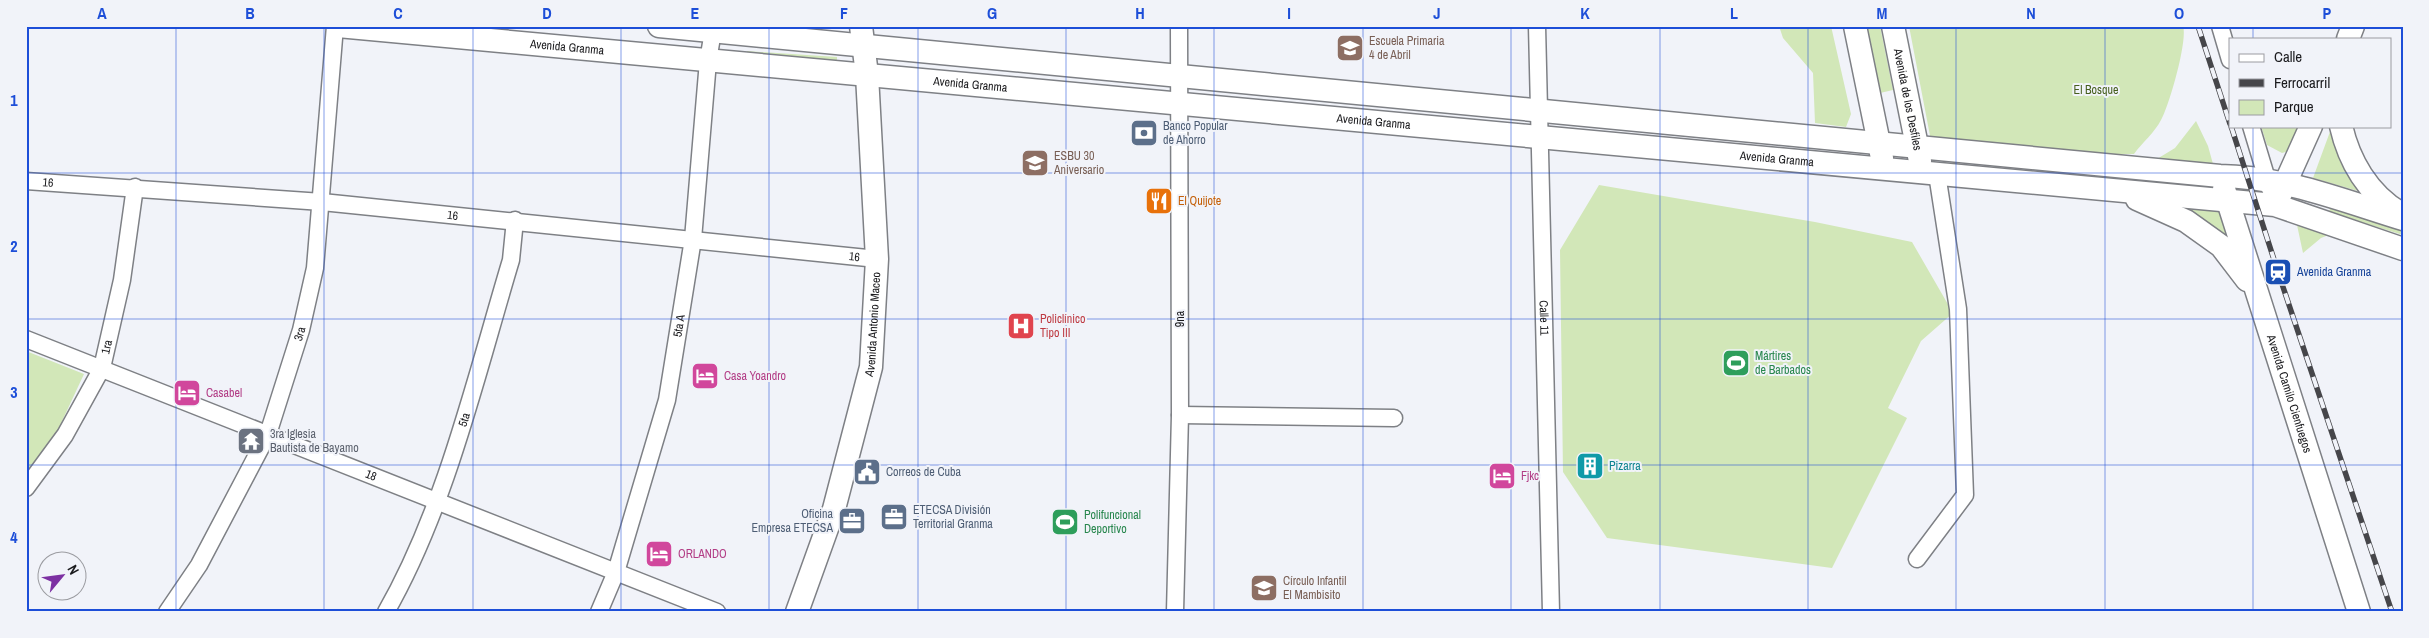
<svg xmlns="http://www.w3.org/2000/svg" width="2429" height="638" viewBox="0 0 2429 638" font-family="'Archivo Narrow',sans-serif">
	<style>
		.green { fill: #d2e7b8 }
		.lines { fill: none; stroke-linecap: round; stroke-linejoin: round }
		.street-casing { stroke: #7e8085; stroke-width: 19 }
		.secondary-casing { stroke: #7e8085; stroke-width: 25 }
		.street { stroke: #fff; stroke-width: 16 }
		.secondary { stroke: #fff; stroke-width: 22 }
		.rail-casing { stroke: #46464a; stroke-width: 5.5 }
		.rail { stroke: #f1f3f9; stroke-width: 4; stroke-dasharray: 11; stroke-linecap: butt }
		.grid { fill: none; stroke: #1d4ed8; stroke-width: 1; stroke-opacity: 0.55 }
		.labels { text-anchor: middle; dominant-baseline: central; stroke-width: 4; stroke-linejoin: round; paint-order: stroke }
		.education-label { font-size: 12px; fill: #785e54; stroke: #f1f3f9; text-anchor: start }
		.street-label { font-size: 12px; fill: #1a1a1d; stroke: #f1f3f9 }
		.park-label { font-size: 12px; fill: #465f1d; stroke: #f1f3f9 }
		.service-label { font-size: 12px; fill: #4e5e75; stroke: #f1f3f9; text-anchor: start }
		.food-label { font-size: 12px; fill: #c56008; stroke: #f1f3f9; text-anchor: start }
		.transit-label { font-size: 12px; fill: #164399; stroke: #f1f3f9; text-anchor: start }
		.health-label { font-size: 12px; fill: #be3a42; stroke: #f1f3f9; text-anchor: start }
		.leisure-label { font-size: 12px; fill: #27864d; stroke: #f1f3f9; text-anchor: start }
		.hotel-label { font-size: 12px; fill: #b23c85; stroke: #f1f3f9; text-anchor: start }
		.worship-label { font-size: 12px; fill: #5b616d; stroke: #f1f3f9; text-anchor: start }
		.culture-label { font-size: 12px; fill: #0d838f; stroke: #f1f3f9; text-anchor: start }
		.neatline { fill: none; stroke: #1d4ed8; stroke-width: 2 }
		.grid-label { font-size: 16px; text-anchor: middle; font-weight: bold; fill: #1d4ed8 }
	</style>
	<rect width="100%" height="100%" fill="#f1f3f9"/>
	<path class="green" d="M1779 26H1831L1851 114 1846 127 1815 123 1813 73 1783 38Z
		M1867 26H1880L1893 90 1880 93Z
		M1909 26H2183C2188 40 2169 106 2161 120 2155 132 2142 143 2134 154H2107L1931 141Z
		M747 51 837 57V61L747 54Z
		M2196 121 2208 146 2213 164 2152 162 2175 148Z
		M2261 126H2305L2295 149 2282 153 2267 145Z
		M2331 129 2359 187 2358 191 2313 178Z
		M1599 185 1815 222 1912 242 1953 313 1921 341 1888 408 1907 418 1832 568 1607 538 1563 472 1560 250Z
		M2163 201 2228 207 2244 259Z
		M2331 205 2403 227V235L2329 212Z
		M2297 225 2331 234 2321 238 2303 253Z
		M26 351 84 374 57 432 26 479Z"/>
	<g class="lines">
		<g class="street-casing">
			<g id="street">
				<path id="s1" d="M1537 26 1551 612"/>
				<path d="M2220 26 2230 60"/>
				<path d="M2251 126 2270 189"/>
				<path id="s2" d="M26 181 322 202 877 259"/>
				<path id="s3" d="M26 339 717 612"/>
				<path d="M1180 415 1394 418"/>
				<path id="s4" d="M26 488 65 435 102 368 122 280 135 187"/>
				<path d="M1917 559 1965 495 1958 309 1937 174"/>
				<path id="s5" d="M167 612 199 565 268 434 301 330 315 268 335 26"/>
				<path id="s6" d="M386 612C446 507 476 376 511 260L515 220"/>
				<path id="s7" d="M599 612 616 572 667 400 693 239 708 61 713 31"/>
				<path d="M1175 612 1180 415 1179 26"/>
			</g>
		</g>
		<g class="secondary-casing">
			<g id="secondary">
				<path id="s8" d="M338 26 2275 205 2403 249"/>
				<path d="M659 26 2220 176C2285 177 2341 200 2403 219"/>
				<path d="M1855 26 1882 158"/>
				<path id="s9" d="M1893 26 1920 161"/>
				<path d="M2348 39 2353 26"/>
				<path d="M2341 126C2349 161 2368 194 2400 213"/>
				<path id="s10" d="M2224 189 2359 612"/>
				<path d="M2280 195 2311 126"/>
				<path d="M2137 199 2186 221 2221 246 2247 280"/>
				<path id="s11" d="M797 612 834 509 871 367 877 259 867 75 861 26"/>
			</g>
		</g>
		<use href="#street" class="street"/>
		<use href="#secondary" class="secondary"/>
		<g class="rail-casing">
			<path id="rail" d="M2198 26 2230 124
				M2231 126 2278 272 2392 612"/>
		</g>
		<use href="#rail" class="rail"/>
	</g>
	<path class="grid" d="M176 26V612M324 26V612M473 26V612M621 26V612M769 26V612M918 26V612M1066 26V612M1214 26V612M1363 26V612M1511 26V612M1660 26V612M1808 26V612M1956 26V612M2105 26V612M2253 26V39M2253 126V612M26 173H2403M26 319H2403M26 465H2403"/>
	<defs>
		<g id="school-square" transform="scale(1.4375)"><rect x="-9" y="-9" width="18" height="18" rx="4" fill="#8d6e63" stroke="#f1f3f9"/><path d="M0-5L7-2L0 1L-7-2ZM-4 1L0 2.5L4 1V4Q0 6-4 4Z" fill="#fff"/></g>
		<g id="bank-square" transform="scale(1.4375)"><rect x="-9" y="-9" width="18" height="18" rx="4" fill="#5c6f8a" stroke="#f1f3f9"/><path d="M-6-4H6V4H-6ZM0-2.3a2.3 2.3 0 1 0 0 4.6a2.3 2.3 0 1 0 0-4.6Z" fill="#fff"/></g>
		<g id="restaurant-square" transform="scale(1.4375)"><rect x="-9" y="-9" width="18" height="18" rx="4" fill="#e8710a" stroke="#f1f3f9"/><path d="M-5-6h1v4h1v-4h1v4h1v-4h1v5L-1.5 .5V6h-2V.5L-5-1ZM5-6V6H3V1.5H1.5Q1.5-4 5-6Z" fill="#fff"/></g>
		<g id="station-square" transform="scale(1.4375)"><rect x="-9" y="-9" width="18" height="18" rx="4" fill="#1a4fb4" stroke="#f1f3f9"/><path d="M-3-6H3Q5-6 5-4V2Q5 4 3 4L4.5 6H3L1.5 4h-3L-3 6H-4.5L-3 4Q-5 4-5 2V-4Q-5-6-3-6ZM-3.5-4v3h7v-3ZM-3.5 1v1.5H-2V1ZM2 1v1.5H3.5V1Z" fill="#fff"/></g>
		<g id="hospital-square" transform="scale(1.4375)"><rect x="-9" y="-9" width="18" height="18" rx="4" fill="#e0444e" stroke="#f1f3f9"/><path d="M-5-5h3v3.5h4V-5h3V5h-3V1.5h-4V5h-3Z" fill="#fff"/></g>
		<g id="stadium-square" transform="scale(1.4375)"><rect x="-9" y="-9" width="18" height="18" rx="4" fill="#2e9e5b" stroke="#f1f3f9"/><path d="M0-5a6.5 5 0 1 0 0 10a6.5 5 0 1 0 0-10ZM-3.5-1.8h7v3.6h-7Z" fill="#fff"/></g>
		<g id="hotel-square" transform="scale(1.4375)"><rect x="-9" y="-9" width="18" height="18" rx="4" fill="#d1479c" stroke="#f1f3f9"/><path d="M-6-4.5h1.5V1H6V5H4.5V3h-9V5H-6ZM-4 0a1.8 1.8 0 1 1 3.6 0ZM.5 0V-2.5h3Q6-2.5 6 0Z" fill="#fff"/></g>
		<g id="temple-square" transform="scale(1.4375)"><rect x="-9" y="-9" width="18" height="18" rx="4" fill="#6b7280" stroke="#f1f3f9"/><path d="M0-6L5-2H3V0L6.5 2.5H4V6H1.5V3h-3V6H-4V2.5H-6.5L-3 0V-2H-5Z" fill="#fff"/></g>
		<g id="building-square" transform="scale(1.4375)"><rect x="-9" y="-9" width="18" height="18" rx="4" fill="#0f9aa8" stroke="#f1f3f9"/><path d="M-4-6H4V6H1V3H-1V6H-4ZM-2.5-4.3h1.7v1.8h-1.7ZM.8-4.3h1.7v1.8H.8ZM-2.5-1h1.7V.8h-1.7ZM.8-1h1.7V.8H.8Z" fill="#fff"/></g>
		<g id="civic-square" transform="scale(1.4375)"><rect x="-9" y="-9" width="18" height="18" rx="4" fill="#5c6f8a" stroke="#f1f3f9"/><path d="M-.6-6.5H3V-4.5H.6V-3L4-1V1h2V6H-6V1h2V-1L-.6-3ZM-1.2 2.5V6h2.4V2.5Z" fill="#fff"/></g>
		<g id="office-square" transform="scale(1.4375)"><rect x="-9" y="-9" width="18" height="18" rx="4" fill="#5c6f8a" stroke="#f1f3f9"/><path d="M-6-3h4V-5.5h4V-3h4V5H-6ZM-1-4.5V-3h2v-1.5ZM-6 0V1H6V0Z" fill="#fff"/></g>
	</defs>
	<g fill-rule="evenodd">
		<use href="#school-square" x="1350" y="48"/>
		<use href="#bank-square" x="1144" y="133"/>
		<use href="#school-square" x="1035" y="163"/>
		<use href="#restaurant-square" x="1159" y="201"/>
		<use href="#station-square" x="2278" y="272"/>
		<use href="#hospital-square" x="1021" y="326"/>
		<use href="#stadium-square" x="1736" y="363"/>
		<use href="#hotel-square" x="705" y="376"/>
		<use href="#hotel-square" x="187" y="393"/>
		<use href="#temple-square" x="251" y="441"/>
		<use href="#building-square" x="1590" y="466"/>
		<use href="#civic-square" x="867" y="472"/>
		<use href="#hotel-square" x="1502" y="476"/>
		<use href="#office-square" x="894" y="517"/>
		<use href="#office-square" x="852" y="521"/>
		<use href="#stadium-square" x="1065" y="522"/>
		<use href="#hotel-square" x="659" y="554"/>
		<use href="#school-square" x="1264" y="588"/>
	</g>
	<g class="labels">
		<g class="education-label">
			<text x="1369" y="41">Escuela Primaria<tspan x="1369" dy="14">4 de Abril</tspan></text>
			<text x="1054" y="156">ESBU 30<tspan x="1054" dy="14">Aniversario</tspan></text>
			<text x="1283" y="581">Círculo Infantil<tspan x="1283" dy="14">El Mambisito</tspan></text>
		</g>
		<g class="street-label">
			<text stroke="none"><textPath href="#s8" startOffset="230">Avenida Granma</textPath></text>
			<text stroke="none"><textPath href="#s8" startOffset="635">Avenida Granma</textPath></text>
			<text stroke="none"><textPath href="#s9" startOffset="75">Avenida de los Desfiles</textPath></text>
			<text stroke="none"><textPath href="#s8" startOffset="1040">Avenida Granma</textPath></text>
			<text stroke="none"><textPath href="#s8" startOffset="1445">Avenida Granma</textPath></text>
			<text stroke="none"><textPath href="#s2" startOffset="22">16</textPath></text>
			<text stroke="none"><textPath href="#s2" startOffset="428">16</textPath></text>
			<text stroke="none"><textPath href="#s2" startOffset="832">16</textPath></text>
			<text transform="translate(1180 319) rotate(-90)">9na</text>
			<text stroke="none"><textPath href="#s1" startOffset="292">Calle 11</textPath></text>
			<text stroke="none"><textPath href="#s11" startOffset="299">Avenida Antonio Maceo</textPath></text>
			<text stroke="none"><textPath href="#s7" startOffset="298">5ta A</textPath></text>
			<text stroke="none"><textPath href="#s5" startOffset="310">3ra</textPath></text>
			<text stroke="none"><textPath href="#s4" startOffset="164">1ra</textPath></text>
			<text stroke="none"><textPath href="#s10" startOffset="215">Avenida Camilo Cienfuegos</textPath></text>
			<text stroke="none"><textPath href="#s6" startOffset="208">5ta</textPath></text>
			<text stroke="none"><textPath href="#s3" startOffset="371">18</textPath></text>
		</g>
		<g class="park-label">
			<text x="2096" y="90">El Bosque</text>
		</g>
		<g class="service-label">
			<text x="1163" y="126">Banco Popular<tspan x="1163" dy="14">de Ahorro</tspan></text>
			<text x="886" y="472">Correos de Cuba</text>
			<text x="913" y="510">ETECSA División<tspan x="913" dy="14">Territorial Granma</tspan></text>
			<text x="833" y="514" text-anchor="end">Oficina<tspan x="833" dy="14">Empresa ETECSA</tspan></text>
		</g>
		<g class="food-label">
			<text x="1178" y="201">El Quijote</text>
		</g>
		<g class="transit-label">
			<text x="2297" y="272">Avenida Granma</text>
		</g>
		<g class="health-label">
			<text x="1040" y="319">Policlínico<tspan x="1040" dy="14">Tipo III</tspan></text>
		</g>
		<g class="leisure-label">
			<text x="1755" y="356">Mártires<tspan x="1755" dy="14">de Barbados</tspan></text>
			<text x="1084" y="515">Polifuncional<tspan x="1084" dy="14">Deportivo</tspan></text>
		</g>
		<g class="hotel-label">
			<text x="724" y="376">Casa Yoandro</text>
			<text x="206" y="393">Casabel</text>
			<text x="1521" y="476">Fjkc</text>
			<text x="678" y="554">ORLANDO</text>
		</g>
		<g class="worship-label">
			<text x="270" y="434">3ra Iglesia<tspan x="270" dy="14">Bautista de Bayamo</tspan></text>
		</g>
		<g class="culture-label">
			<text x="1609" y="466">Pizarra</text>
		</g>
	</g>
	<rect width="2429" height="638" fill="none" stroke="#f1f3f9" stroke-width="55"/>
	<rect x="2229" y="38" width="162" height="90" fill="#f1f3f9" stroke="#9b9ca1"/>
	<rect x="2239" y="54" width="25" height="8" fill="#ffffff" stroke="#9b9ca1"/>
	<text x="2274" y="62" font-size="15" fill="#1a1a1d">Calle</text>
	<rect x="2239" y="79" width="25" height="8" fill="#46464a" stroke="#9b9ca1"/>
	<text x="2274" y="88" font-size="15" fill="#1a1a1d">Ferrocarril</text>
	<rect x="2239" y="100" width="25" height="15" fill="#d2e7b8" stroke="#9b9ca1"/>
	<text x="2274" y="112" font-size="15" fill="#1a1a1d">Parque</text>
	<g transform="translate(62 576) rotate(61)"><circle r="24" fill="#f1f3f9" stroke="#9b9ca1"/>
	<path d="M0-4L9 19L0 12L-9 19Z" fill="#7c30a2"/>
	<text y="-8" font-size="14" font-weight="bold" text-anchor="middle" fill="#1a1a1d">N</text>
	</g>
	<rect x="28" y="28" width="2374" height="582" class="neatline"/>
	<g class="grid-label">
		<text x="102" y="19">A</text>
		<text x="250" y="19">B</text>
		<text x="398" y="19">C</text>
		<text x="547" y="19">D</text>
		<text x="695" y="19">E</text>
		<text x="844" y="19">F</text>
		<text x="992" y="19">G</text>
		<text x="1140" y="19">H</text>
		<text x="1289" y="19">I</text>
		<text x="1437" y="19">J</text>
		<text x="1585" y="19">K</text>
		<text x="1734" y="19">L</text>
		<text x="1882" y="19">M</text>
		<text x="2031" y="19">N</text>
		<text x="2179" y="19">O</text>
		<text x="2327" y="19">P</text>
		<text x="14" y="106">1</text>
		<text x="14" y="252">2</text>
		<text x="14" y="398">3</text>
		<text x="14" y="543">4</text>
	</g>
</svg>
